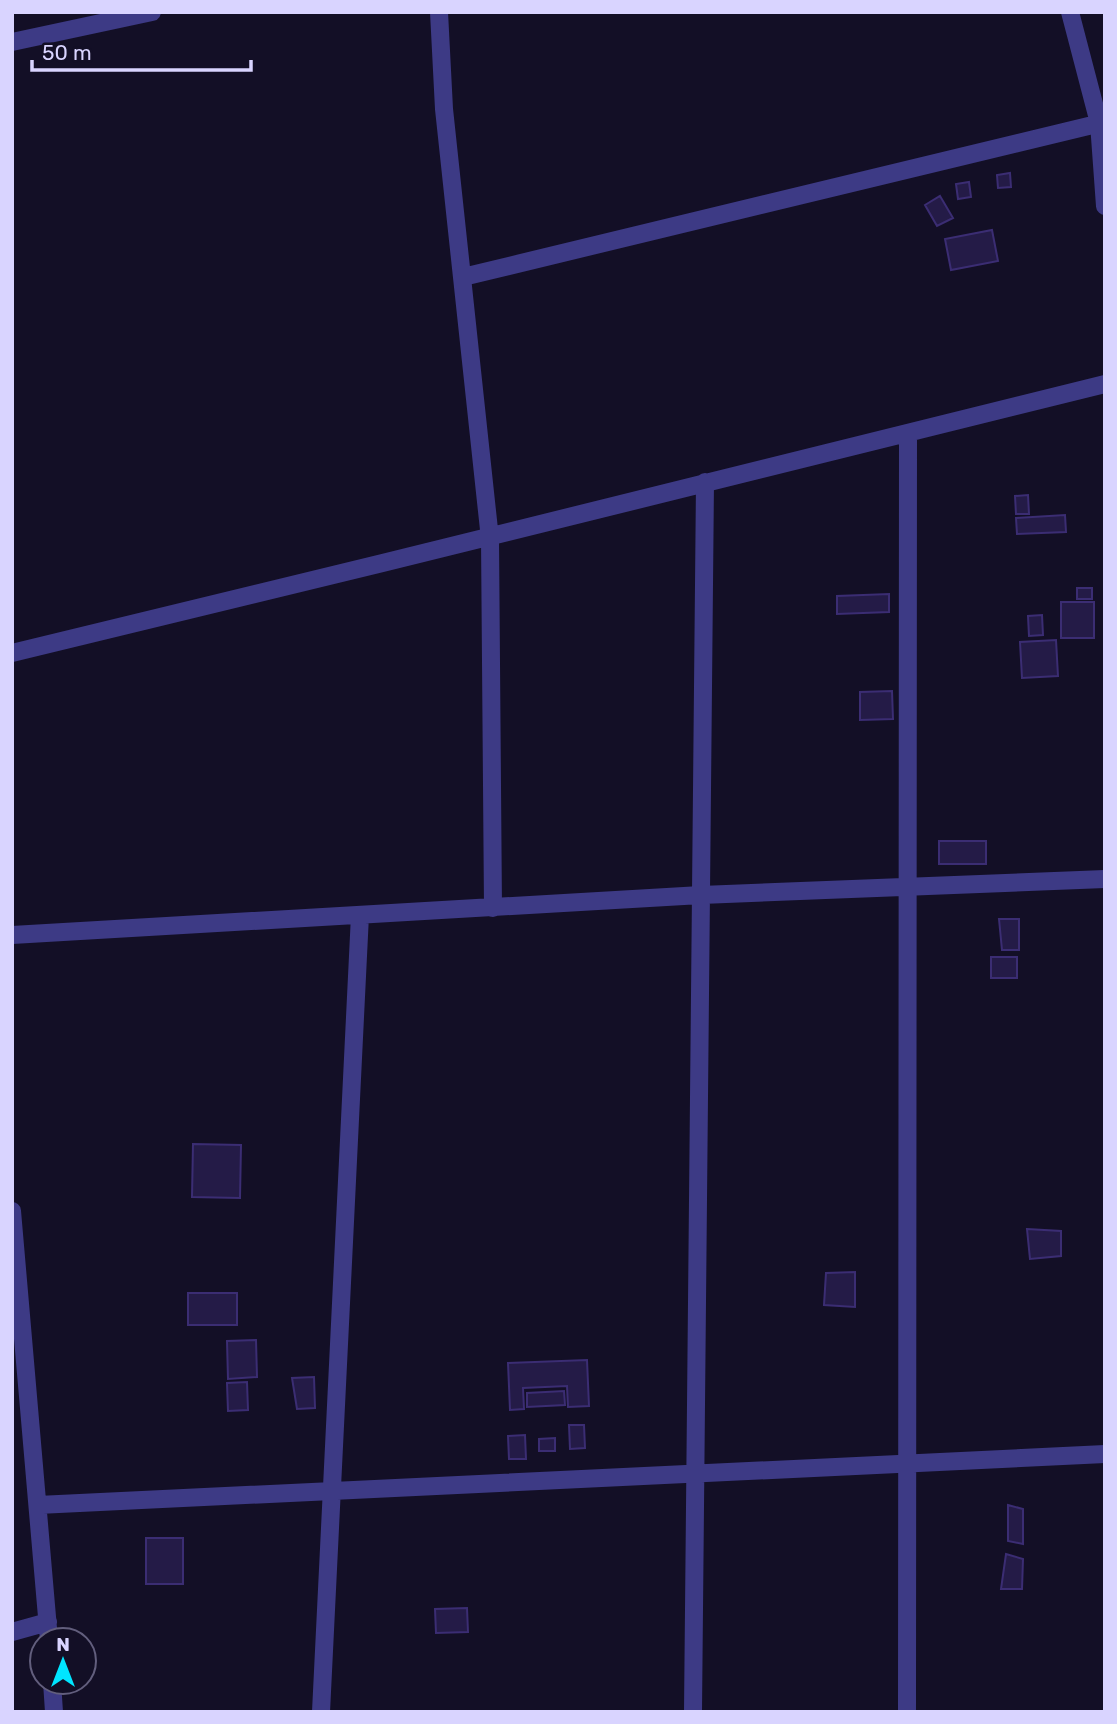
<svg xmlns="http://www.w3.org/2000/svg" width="1117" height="1724" viewBox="0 0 1117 1724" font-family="Rubik,sans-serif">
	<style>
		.building { fill: #241b47; stroke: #3b2d73; stroke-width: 2 }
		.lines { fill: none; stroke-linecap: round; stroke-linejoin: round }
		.street { stroke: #3d3a85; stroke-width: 18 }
	</style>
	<rect width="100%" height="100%" fill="#130f26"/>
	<path class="building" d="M1010 173 1011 187 998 188 997 175Z
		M969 182 971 197 958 199 956 184Z
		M940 196 953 218 937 226 925 205Z
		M992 230 998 261 951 270 945 239Z
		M1028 495 1029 514H1016L1015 496Z
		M1065 515 1066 532 1017 534 1016 518Z
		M1077 588H1092V599H1077Z
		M889 594V612L837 614V596Z
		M1061 602H1094V638H1061Z
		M1042 615 1043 635 1029 636 1028 616Z
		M1056 640 1058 676 1022 678 1020 642Z
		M892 691 893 719 860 720V692Z
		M939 841H986V864H939Z
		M999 919H1019V950H1002Z
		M991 957H1017V978H991Z
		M193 1144 241 1145 240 1198 192 1197Z
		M1027 1229 1061 1231V1256L1030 1259Z
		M855 1272V1307L824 1305 826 1273Z
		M188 1293H237V1325H188Z
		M256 1340 257 1377 228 1379 227 1341Z
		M587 1360 589 1406 568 1407 567 1386 523 1388 524 1409 510 1410 508 1363Z
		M314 1377 315 1408 297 1409 292 1378Z
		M247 1382 248 1410 228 1411 227 1383Z
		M564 1391 565 1405 527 1407V1393Z
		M569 1425H584L585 1448 570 1449Z
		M525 1435 526 1459H509L508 1436Z
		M555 1438V1451H539V1439Z
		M1008 1505 1023 1509V1544L1008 1541Z
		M146 1538H183V1584H146Z
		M1006 1554 1023 1559 1022 1589H1001Z
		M467 1608 468 1632 436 1633 435 1609Z"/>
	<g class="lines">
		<path class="street" d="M439 12 444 109 490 539 493 908
			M1070 12 1099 123 1105 206
			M12 42 152 12
			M463 277 1105 122
			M12 653C377 566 740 474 1105 384
			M12 935 701 895 1105 879
			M12 1211 49 1640
			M38 1505 1105 1454
			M12 1632 48 1622
			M52 1682 54 1712
			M321 1712 360 915
			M693 1712 705 482
			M907 1712 908 433"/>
	</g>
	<rect width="1117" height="1724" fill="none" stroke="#d9d4ff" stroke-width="28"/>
	<g transform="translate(63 1661)"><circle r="33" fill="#130f26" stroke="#625e7d" stroke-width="2"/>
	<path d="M0-5L12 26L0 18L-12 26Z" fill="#00e5ff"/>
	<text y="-10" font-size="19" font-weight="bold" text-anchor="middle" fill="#d9d4ff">N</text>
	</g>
	<path d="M32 60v10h219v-10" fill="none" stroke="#d9d4ff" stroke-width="3.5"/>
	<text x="42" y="60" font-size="21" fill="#d9d4ff" stroke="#130f26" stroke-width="5" paint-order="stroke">50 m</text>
</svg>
